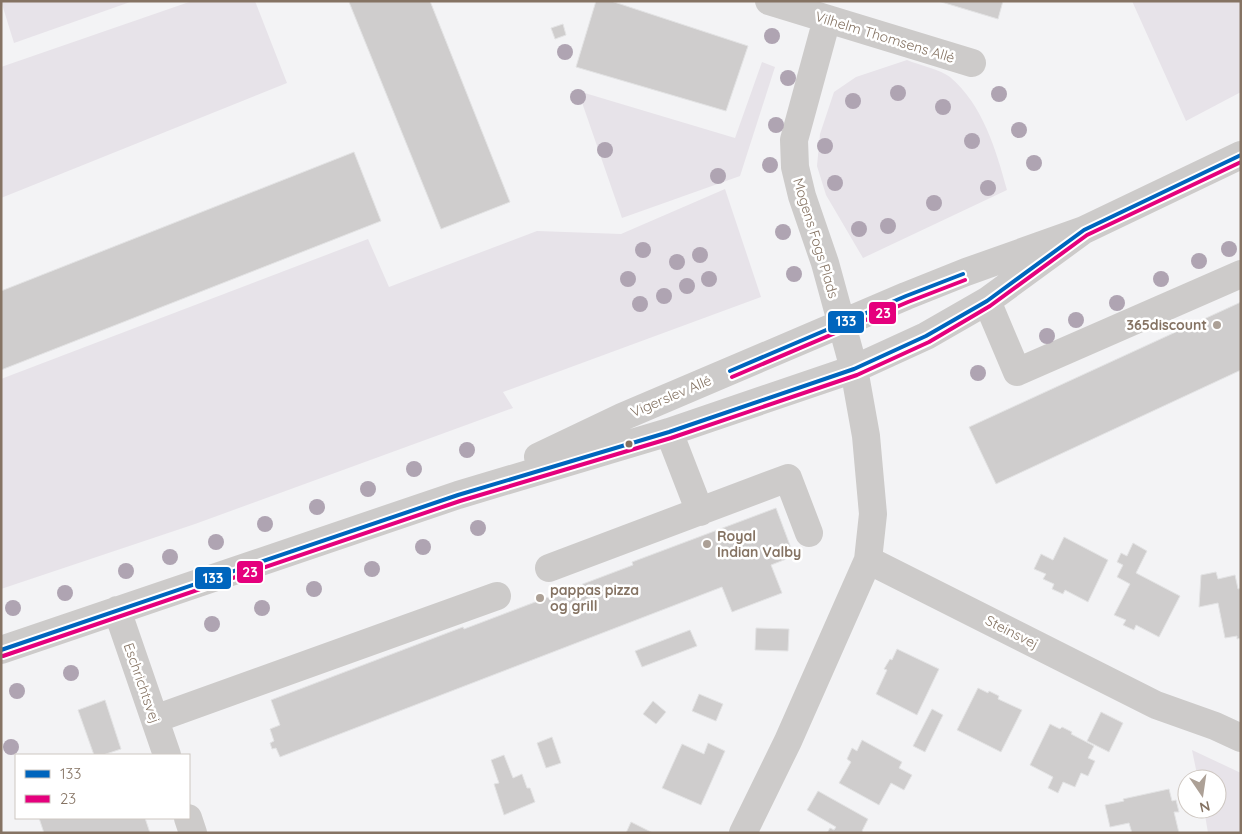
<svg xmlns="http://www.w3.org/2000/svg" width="1242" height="834" viewBox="0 0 1242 834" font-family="Quicksand,sans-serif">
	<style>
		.green { fill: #e7e3e9 }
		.building { fill: #cfcdcd; stroke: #e3e3e4 }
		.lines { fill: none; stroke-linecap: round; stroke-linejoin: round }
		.minor { stroke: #cdcbca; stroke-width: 28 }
		.bus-1-casing { stroke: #fff; stroke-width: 8 }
		.bus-2-casing { stroke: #fff; stroke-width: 8 }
		.bus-1 { stroke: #0065bd; stroke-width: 4 }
		.bus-2 { stroke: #e5007d; stroke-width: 4 }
		.tree { fill: #afa4b2 }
		.poi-dot { fill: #aca096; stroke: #fff; stroke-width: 2 }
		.bus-dot { fill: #857363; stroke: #fff; stroke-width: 2 }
		.labels { text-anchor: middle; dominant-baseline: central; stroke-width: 5; stroke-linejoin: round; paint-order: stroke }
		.street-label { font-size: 14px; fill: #857363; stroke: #fff }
		.poi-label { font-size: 14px; font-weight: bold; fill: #857363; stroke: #fff; text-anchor: start }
		.line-badge { stroke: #fff; stroke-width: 2 }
		.badge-label { font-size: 14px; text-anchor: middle; font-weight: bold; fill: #fff }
	</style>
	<rect width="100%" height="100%" fill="#f3f3f5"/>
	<path class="green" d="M1 1H133L14 43Z
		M192 1H255L287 83 1 198V67Z
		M1132 1H1241V92L1186 121Z
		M907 60C919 65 941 70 950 77 983 105 996 150 1007 190L863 258 826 195 817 166 820 134 834 92 856 77Z
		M762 62 775 67 740 176 622 218 578 91 735 138Z
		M725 189 761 297 503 392 513 408 195 524 1 589V379L368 239 389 287 537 231 621 234Z
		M1192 750 1241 773V833H1208L1204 809H1217V779H1198Z"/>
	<path class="building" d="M352 1H430L510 202 441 229 349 2Z
		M596 1H611L748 46 726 111 576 67Z
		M938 1H1003L998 19Z
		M563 24 566 35 555 39 551 28Z
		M354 152 381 221 1 370V291Z
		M1241 302V370L996 484 969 427Z
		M776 508 794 556 771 565 782 593 732 612 722 587 280 757 276 748 272 749 270 743 274 741 270 729 280 725 271 700 463 627 464 629 633 565 632 562Z
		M1064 537 1108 560 1088 602 1065 590 1063 594 1052 589 1054 584 1043 579 1046 574 1034 569 1041 554 1053 560Z
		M1133 543 1147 551 1136 573 1180 596 1159 637 1136 625 1134 630 1123 625 1126 620 1114 615 1130 584 1117 577 1123 565 1117 562 1121 553 1127 556Z
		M1216 572 1218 579 1235 575 1238 589 1241 588V638L1237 639V636L1225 638 1218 603 1199 607 1201 575Z
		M756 628 789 629 788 651 755 650Z
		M690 630 697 646 642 667 635 651Z
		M897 649 939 669 917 715 876 694 887 670 884 669 890 659 892 660Z
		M978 688 988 693 989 691 999 696 998 699 1022 710 1001 752 957 730Z
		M699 694 723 704 716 721 692 711Z
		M105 700 121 749 103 755H94L78 710Z
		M653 701 666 712 656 724 643 714Z
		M932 709 943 715 925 752 913 746Z
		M1101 712 1123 723 1109 752 1087 741Z
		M1050 724 1060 729 1062 727 1072 732 1071 734 1094 746 1088 758 1095 761 1088 776 1081 773 1075 787 1063 782 1058 793 1048 788 1053 777 1030 765Z
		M552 737 561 763 546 768 537 743Z
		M862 740 902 762 899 768 912 775 904 790 891 783 879 805 839 783 851 762 847 759 852 748 857 751Z
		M708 743 725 751 701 805 662 788 682 744 704 754Z
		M504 755 513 778 522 774 527 788H530L535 802 504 815 494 784 499 783 491 760Z
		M1169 789 1172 801 1176 800 1179 812H1174L1179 833H1132L1129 823 1110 827 1105 805 1124 801 1123 799Z
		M818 791 868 819 862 831 864 833H827L830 828 834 830 836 827 807 810Z
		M39 818H145L150 833H44Z
		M631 822 653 833H626Z"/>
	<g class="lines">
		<path class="minor" d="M769 1 972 63
			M987 301 1017 372 1241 274
			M669 432 700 512
			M538 457 622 417 906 296 966 272 1084 230 1241 155
			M868 560 1156 705 1215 726 1241 738
			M549 568 788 478 809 533
			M117 610 167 755
			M1 650 458 495 669 432 854 369 926 336 987 301 1084 230
			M155 719 497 596
			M188 818 193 833
			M743 833 788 741 868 560 873 514 866 436 854 369 825 263 802 196 795 167 794 140 827 19"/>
		<g class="bus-1-casing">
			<path id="bus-1" d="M730 371 906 296 963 274
				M1 650 458 495 669 432 854 369 926 336 987 301 1084 230 1241 155"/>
		</g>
		<g class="bus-2-casing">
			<path id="bus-2" d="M732 377 908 302 965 280
				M3 656 460 501 671 438 857 375 929 342 990 306 1087 235 1241 162"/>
		</g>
		<use href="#bus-1" class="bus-1"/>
		<use href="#bus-2" class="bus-2"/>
	</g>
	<g class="tree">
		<circle cx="772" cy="36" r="8"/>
		<circle cx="565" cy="52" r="8"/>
		<circle cx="788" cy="78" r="8"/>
		<circle cx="898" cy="93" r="8"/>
		<circle cx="999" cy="94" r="8"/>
		<circle cx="578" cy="97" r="8"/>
		<circle cx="853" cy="101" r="8"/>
		<circle cx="943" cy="107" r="8"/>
		<circle cx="776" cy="125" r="8"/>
		<circle cx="1019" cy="130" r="8"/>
		<circle cx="972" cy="141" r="8"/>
		<circle cx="825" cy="146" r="8"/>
		<circle cx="605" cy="150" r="8"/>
		<circle cx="1034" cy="163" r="8"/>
		<circle cx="770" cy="165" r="8"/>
		<circle cx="718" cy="176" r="8"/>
		<circle cx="835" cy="183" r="8"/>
		<circle cx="988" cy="188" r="8"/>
		<circle cx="934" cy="203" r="8"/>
		<circle cx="888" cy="226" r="8"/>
		<circle cx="859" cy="229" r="8"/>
		<circle cx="783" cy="232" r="8"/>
		<circle cx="1229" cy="249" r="8"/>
		<circle cx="643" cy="250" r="8"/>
		<circle cx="700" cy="255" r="8"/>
		<circle cx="1199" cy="261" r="8"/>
		<circle cx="677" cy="262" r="8"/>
		<circle cx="794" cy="274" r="8"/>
		<circle cx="628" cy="279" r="8"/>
		<circle cx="709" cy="279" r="8"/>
		<circle cx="1161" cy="279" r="8"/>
		<circle cx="687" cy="286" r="8"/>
		<circle cx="664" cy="296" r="8"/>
		<circle cx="1117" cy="303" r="8"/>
		<circle cx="640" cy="304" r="8"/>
		<circle cx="1076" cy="320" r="8"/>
		<circle cx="1047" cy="336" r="8"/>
		<circle cx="978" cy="373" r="8"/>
		<circle cx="467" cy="450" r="8"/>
		<circle cx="414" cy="469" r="8"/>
		<circle cx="368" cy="489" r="8"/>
		<circle cx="317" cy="507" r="8"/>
		<circle cx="265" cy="524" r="8"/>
		<circle cx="478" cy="528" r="8"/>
		<circle cx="216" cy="542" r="8"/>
		<circle cx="423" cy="547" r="8"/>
		<circle cx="170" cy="557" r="8"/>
		<circle cx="372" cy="569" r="8"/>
		<circle cx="126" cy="571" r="8"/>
		<circle cx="314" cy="589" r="8"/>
		<circle cx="65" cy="593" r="8"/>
		<circle cx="13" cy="608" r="8"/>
		<circle cx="262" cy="608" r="8"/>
		<circle cx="212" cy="624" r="8"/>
		<circle cx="71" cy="673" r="8"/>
		<circle cx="17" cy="691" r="8"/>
		<circle cx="11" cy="747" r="8"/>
	</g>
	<g class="poi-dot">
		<circle cx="1217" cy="325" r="5"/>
		<circle cx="707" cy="544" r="5"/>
		<circle cx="540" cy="598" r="5"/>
	</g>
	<circle class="bus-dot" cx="629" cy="444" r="4.5"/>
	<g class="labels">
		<g class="street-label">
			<text transform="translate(885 37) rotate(17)">Vilhelm Thomsens Allé</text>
			<text transform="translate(816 238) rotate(73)">Mogens Fogs Plads</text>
			<text transform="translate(671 396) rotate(-23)">Vigerslev Allé</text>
			<text transform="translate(1012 632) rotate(27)">Steinsvej</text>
			<text transform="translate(142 683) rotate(71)">Eschrichtsvej</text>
		</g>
		<g class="poi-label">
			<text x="1207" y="325" text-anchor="end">365discount</text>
			<text x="717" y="536">Royal<tspan x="717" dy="16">Indian Valby</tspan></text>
			<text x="550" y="590">pappas pizza<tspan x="550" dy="16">og grill</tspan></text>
		</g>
	</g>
	<g class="line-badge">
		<rect x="868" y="301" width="29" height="24" rx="5" fill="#e5007d"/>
		<rect x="827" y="310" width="38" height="24" rx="5" fill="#0065bd"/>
		<rect x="236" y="560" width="28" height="24" rx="5" fill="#e5007d"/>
		<rect x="194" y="566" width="38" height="24" rx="5" fill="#0065bd"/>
	</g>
	<g class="badge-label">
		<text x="883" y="318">23</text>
		<text x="846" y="326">133</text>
		<text x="250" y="577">23</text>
		<text x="213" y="583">133</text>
	</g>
	<rect width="1242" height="834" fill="none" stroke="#857363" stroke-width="5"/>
	<rect x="15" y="754" width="175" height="65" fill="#ffffff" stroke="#cec7c1"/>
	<rect x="25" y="770" width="25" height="8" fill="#0065bd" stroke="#cec7c1"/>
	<text x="60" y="779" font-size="15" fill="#857363">133</text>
	<rect x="25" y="795" width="25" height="8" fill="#e5007d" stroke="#cec7c1"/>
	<text x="60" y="804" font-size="15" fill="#857363">23</text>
	<g transform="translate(1202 794) rotate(167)"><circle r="24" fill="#ffffff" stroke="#cec7c1"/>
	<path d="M0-4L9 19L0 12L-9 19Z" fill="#aca096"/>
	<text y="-8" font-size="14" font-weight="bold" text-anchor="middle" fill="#857363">N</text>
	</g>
</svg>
